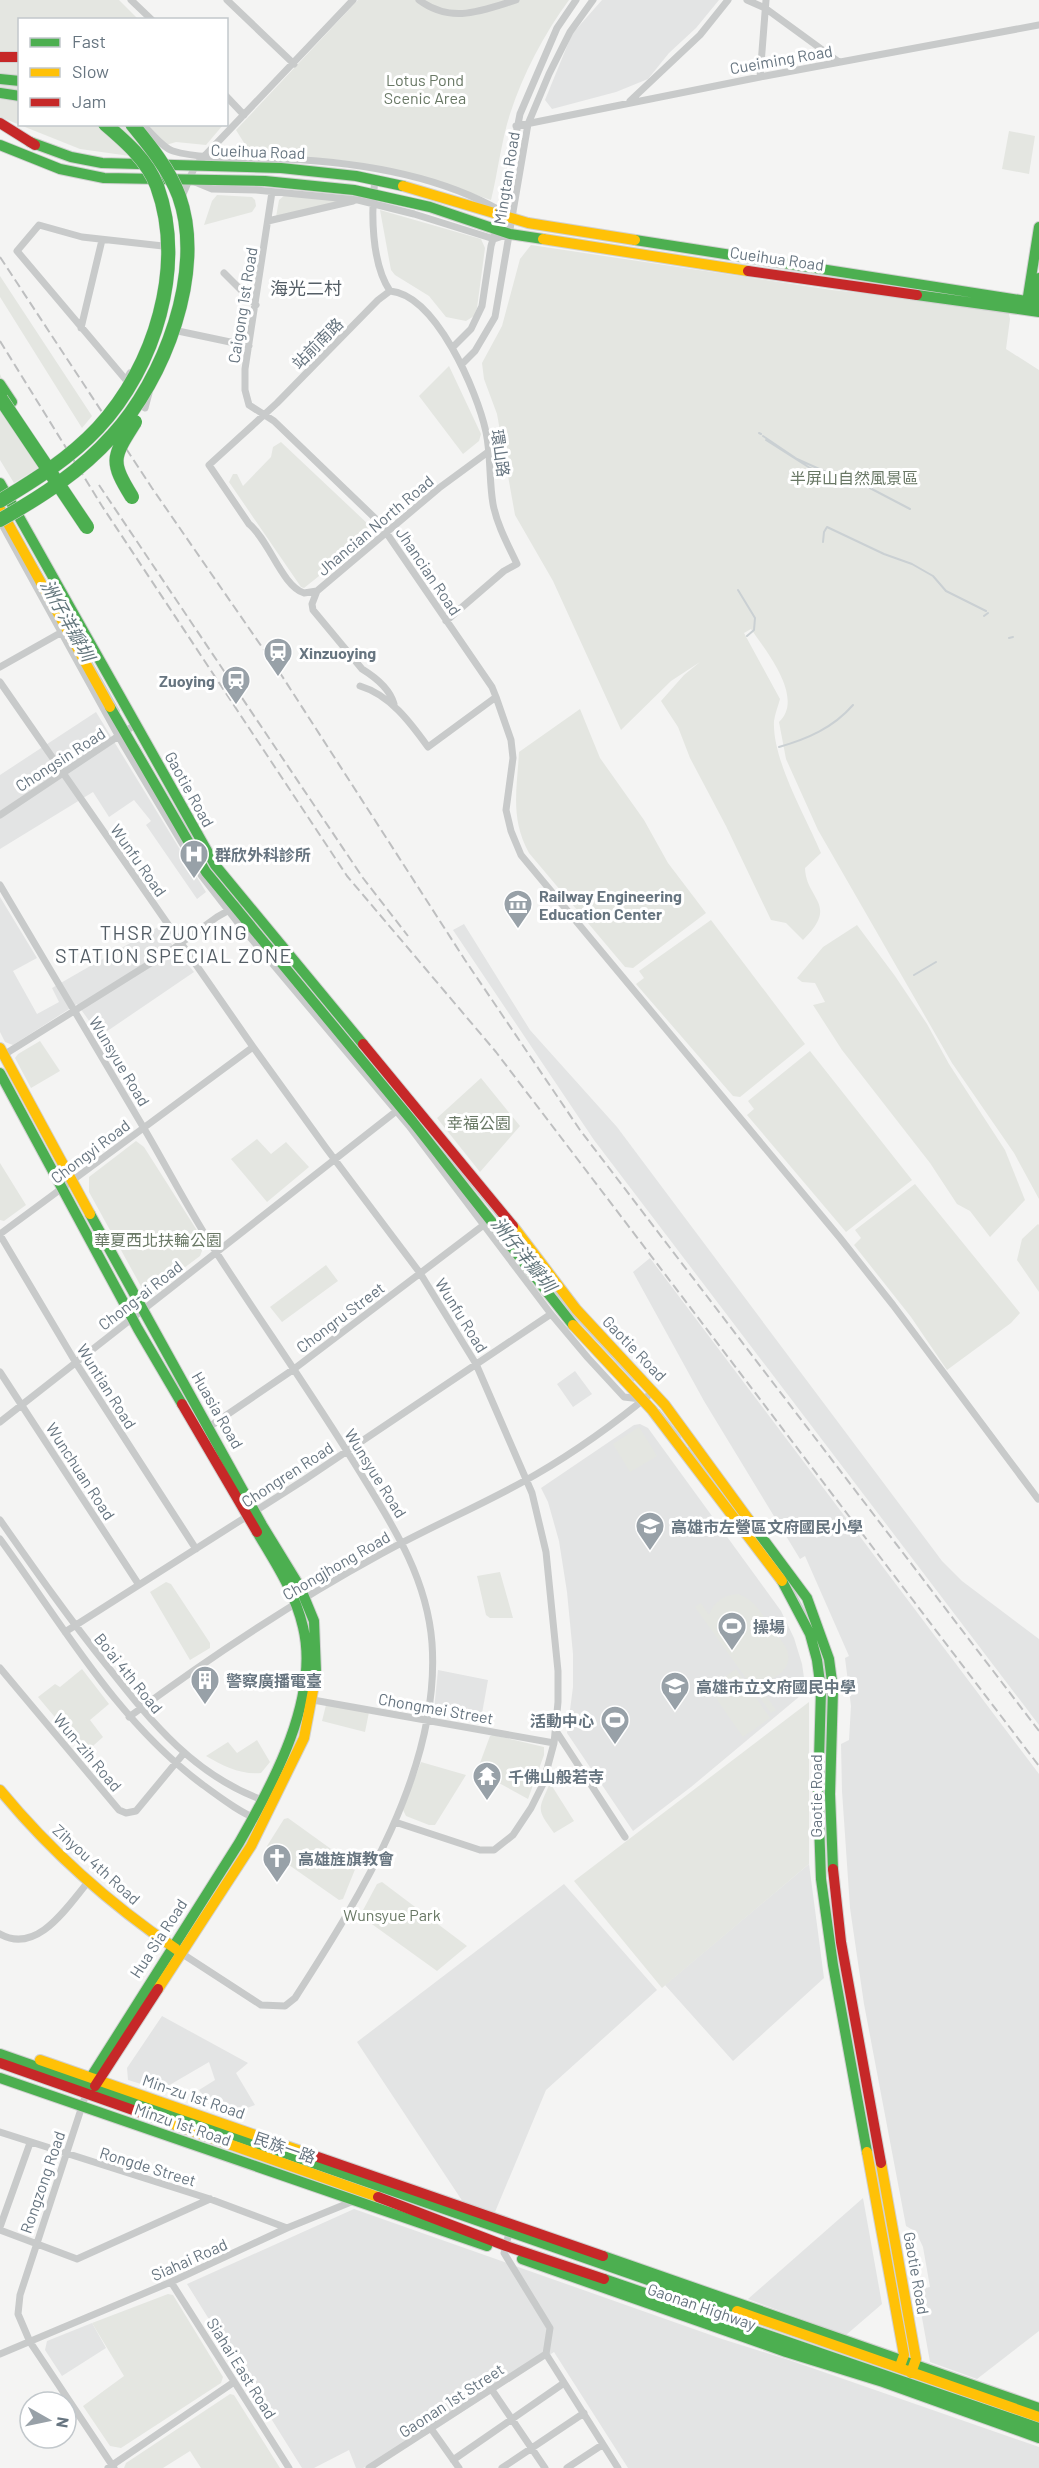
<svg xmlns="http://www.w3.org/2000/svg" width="1039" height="2468" viewBox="0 0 1039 2468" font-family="Barlow,'Noto Sans TC',sans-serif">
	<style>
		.built { fill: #e3e4e4 }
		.green { fill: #e4e6e1 }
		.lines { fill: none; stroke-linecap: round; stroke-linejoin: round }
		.stream { stroke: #cad0d3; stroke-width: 2 }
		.fast-casing { stroke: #d1d1d1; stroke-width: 12 }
		.slow-casing { stroke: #d1d1d1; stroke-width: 12 }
		.jam-casing { stroke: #d1d1d1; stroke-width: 12 }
		.street { stroke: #c8caca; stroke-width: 7 }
		.fast { stroke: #4caf50; stroke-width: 10 }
		.slow { stroke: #ffc107; stroke-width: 10 }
		.jam { stroke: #c62828; stroke-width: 10 }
		.rail { stroke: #bebfc0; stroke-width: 2; stroke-dasharray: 9 4.5; stroke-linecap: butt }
		.fast-bridge-casing { stroke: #d0d1d1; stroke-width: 15; stroke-linecap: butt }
		.fast-bridge { stroke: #4caf50; stroke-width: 14 }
		.labels { text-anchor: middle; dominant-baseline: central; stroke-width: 6; stroke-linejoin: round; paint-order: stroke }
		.street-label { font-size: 16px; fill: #677580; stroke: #fff }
		.park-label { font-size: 16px; fill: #697865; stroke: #fff }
		.poi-label { font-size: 16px; font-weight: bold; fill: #677580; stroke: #fff; text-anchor: start }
		.neighbourhood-label { font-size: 18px; fill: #545e66; stroke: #fff }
		.water-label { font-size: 18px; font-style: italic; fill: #63767c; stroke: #fff }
		.quarter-label { font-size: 20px; letter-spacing: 1.5px; fill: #545e66; stroke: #fff }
	</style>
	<rect width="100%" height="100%" fill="#f4f4f3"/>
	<path class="built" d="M602 0H719L696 28 669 53 648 79 616 92 552 109 545 100 572 34Z
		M96 712 206 892 197 899 146 825 151 821 134 800 109 817 93 792 0 849V775Z
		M0 897 37 958 13 971 37 1014 59 1002 52 988 158 927 194 972 100 1036 77 1004 13 1045 5 1042 0 1032Z
		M464 924 530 1030 617 1127 942 1561 962 1581 1039 1639V1725L594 1140 453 930Z
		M650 1258 1039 1774V2331L977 2379 930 2362 917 2290 930 2287 923 2247 916 2232 906 2226 864 2004 850 1908 842 1791 841 1744 849 1740 851 1706 845 1658 849 1656 805 1556 800 1559 704 1401 633 1272Z
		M575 1371 592 1394 573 1407 557 1384Z
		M640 1424 648 1428 781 1611 794 1638 802 1664 806 1691 691 1787 633 1831 567 1733 573 1687V1654L567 1592 559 1541 548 1502 541 1488 634 1425Z
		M438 1670 488 1680 481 1719 477 1723 438 1715 434 1710Z
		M809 1864 824 1978 733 2061 665 1985Z
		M564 1884 657 1990 546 2090 495 2212 463 2202 357 2042Z
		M162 2016 248 2063 236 2073 255 2105 239 2111 206 2099 199 2090 215 2080 209 2062 161 2090 128 2080 127 2068Z
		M863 2198 882 2304 846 2335 748 2299Z
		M354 2209 722 2339 789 2360 1039 2447V2468H628L554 2352 430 2433 363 2468H356L349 2450 314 2468H302L187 2284Z
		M92 2323 106 2348 62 2376 45 2350 47 2341Z"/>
	<path class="green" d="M0 0H119L138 19 20 20V124L223 125 206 145 176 142 130 156 80 149 0 117Z
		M358 0H569C544 34 523 74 510 114 501 142 498 172 491 200L429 179 340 160 251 154 236 130Z
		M1009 131 1035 136 1029 174 1002 169Z
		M217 195 252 197 255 200 256 206 252 212 204 225 212 201Z
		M285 195 341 201 276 217 279 200Z
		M380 210 481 239 485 248 477 308 474 316 466 321 446 317 429 296 395 275 391 270Z
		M531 245 832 290 1008 309 1010 319 1006 349 1039 370V1199L1014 1153 952 1063 818 830 786 759 779 722C805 698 766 651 751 629L744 633 780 699C778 706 775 714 774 721 772 760 806 817 821 853L805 868C806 900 840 904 803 940L786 923 771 920 726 826 690 758 678 727 661 701 684 675 700 662 671 681 621 730 553 581 515 515 497 414 484 379 482 363 502 326 520 259Z
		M0 276 92 416 82 428 0 297Z
		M449 366 481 434 479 441 463 454 419 396Z
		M0 374 40 467 14 483 0 460Z
		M281 442 369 525 368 537 304 588 301 587 229 482 233 474H237L243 486 271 457 273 447Z
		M580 709 600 758 644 820 668 863 706 913 633 968 625 967 529 853C510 818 517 790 519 752Z
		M711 920 805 1044 740 1097 733 1096 636 984 644 978 639 971Z
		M857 925 895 976 927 1024 949 1064 1005 1150 1025 1200 990 1237 970 1211 957 1204 930 1163 842 1050 813 1005 825 1002 815 983 802 982 797 978 823 947Z
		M40 1041 60 1071 31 1088 15 1058 18 1054Z
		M810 1051 912 1180 846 1232 747 1115 754 1109 748 1101Z
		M481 1078 520 1126 480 1172 437 1118Z
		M257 1139 271 1154 286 1142 309 1167 267 1202 231 1159Z
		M136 1141 144 1147 205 1243 200 1256 152 1292 143 1290 89 1192V1177Z
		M0 1163 26 1205 4 1221 0 1220Z
		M915 1184 1020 1313 1011 1323 947 1370 911 1317 854 1245 861 1238 855 1230Z
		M1038 1224 1039 1225V1292L1017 1260 1022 1239Z
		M326 1265 338 1281 282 1322 270 1307Z
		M639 1427 657 1456 630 1472 613 1444Z
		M500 1572 513 1618H490L486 1615 477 1576Z
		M166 1582 171 1584 210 1643V1648L190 1660 150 1592Z
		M738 1594C754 1599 761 1613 771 1627 775 1633 781 1639 785 1646 797 1667 775 1681 757 1683L776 1710 771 1713 695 1607 701 1603 709 1615C715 1601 723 1595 738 1594Z
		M82 1669 109 1704 90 1720 103 1737 85 1753 38 1697 55 1684 60 1687Z
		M736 1669 770 1718 743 1737 709 1688Z
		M809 1702V1864L662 1988 574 1881Z
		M326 1705 369 1712 365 1732 322 1721Z
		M493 1735 544 1747V1755L528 1799 477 1771 490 1736Z
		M257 1740 270 1762 261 1773C241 1775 223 1766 206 1756L228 1742 237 1753Z
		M421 1762 466 1775 435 1825H429L406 1816 403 1810Z
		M550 1783 574 1821 554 1833C536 1808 538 1811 550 1783Z
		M288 1818 356 1867 343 1899 339 1900 269 1851 267 1846 284 1819Z
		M382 1882 467 1946 437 1971 362 1917V1912L377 1884Z
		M168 2294 173 2295 223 2377 221 2383 121 2448 110 2446 83 2406 124 2376 92 2323Z
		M230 2394 234 2395 280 2468H201L190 2451 163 2468H124L126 2463Z"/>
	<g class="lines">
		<path class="stream" d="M759 433 761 434
			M763 436 797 459 826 472
			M766 440 810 468 832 479 868 487 910 509
			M823 542 824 532 827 527 884 554 912 564 933 576 946 591 986 611
			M35 562 119 711
			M738 590 755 618 754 630 747 636
			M984 616 988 613
			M1009 638 1013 637
			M138 745 157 779
			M779 747C807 739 833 728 853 705
			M914 975 936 962
			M427 1131 500 1219 571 1312 634 1380
			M659 1410 680 1437
			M688 1448 736 1512
			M790 1584 814 1629
			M821 1652 828 1693"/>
		<g class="fast-casing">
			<path id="fast" d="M0 79 20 81
				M0 93 20 96
				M30 142 71 157 102 163 281 168 356 176 403 186
				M0 145 60 169 104 178 265 181 354 190 430 207 510 234 543 239
				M635 240 1039 303
				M917 295 1039 312
				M1026 309 1039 227
				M1034 311 1039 278
				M0 384 12 402
				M0 483 215 865 363 1044
				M110 707 206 872 413 1122 573 1325
				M0 1073 138 1329 182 1404
				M90 1214 262 1525 300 1587 314 1621 316 1672 314 1685
				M749 1520 807 1598 829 1659 833 1689 830 1794 833 1869
				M782 1581 810 1634 817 1660 821 1690 818 1795 821 1879 833 1965 867 2152
				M0 2054 737 2311
				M0 2078 487 2246
				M86 2085 239 1843C273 1784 320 1697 303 1627 295 1592 275 1562 257 1532
				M603 2256 1039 2408
				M522 2259 786 2352 883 2382 1039 2438
				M604 2279 1039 2428"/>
		</g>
		<g class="slow-casing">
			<path id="slow" d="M403 186 528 223 635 240
				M543 239 748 271
				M0 509 110 707
				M0 1048 90 1214
				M513 1226 576 1309 665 1405 749 1520
				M573 1325 652 1410 782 1581
				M0 1790C51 1852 110 1904 176 1949
				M158 1989 251 1846 304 1738 314 1685
				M40 2060 315 2156
				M167 2122 378 2197
				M867 2152 904 2355 900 2366
				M881 2163 916 2359 911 2373
				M737 2311 1039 2417"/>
		</g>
		<g class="jam-casing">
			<path id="jam" d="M0 57H20
				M0 123 35 145
				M748 271 917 295
				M363 1044 513 1226
				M182 1404 257 1532
				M833 1869 841 1942 881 2163
				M0 2063 167 2122
				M95 2086 158 1989
				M315 2156 603 2256
				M378 2197 506 2246 604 2279"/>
		</g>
		<path class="street" d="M131 0 152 20
			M227 0 294 64
			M419 0C451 24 481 11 516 0
			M747 0 765 8 839 62
			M760 77 766 0
			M226 96 244 115
			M630 101 700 35 728 0
			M142 124C151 132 163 148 173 151 202 160 253 157 284 159 356 162 438 175 501 211
			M516 126 760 77 1039 25
			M375 179C371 211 371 263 390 291
			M195 182 212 189 256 190 358 200 414 214 494 239 509 234
			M272 192 245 369V390L249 405 274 421 379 522 492 687 496 697 428 747C410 722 390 695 360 686
			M183 200V194L195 166 353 0
			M268 221 353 201
			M224 273 256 305
			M390 291C436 295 477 391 486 432 491 455 489 481 493 504 497 525 508 545 517 564L504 571 446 621
			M81 328 102 240
			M178 331 249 346
			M453 347 471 329 482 306 491 246 500 216 520 114 557 28 576 0
			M462 364 475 351 495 317 528 124 549 74 570 32 593 0
			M130 373 126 380 17 251 39 225 82 237 163 246
			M145 408 149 393
			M0 521 124 746 201 875 239 924 409 1126 551 1314 588 1358 624 1397 641 1399
			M317 591 304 593C282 586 269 540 249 524L209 465 277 403 378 300 390 291
			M0 667 62 632
			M0 682 251 1044 326 1148 420 1273 476 1364 532 1493 546 1552 558 1671V1702L554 1743 543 1784 531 1808 513 1835 494 1850H480L395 1822
			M496 697 511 740 513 758 506 810 511 831 521 855 840 1238 893 1305 1038 1499
			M394 704C390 689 375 677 362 669L313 610 312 604 317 591 439 488 488 452
			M0 815 135 725
			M0 885C47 965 95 1045 142 1125 167 1167 189 1211 216 1252 263 1325 313 1395 358 1469 392 1524 427 1577 432 1643 441 1768 360 1897 295 1998L285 2006 261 2005 181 1953
			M2 1056 170 951 217 917 245 901
			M0 1234 253 1047
			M0 1235 76 1363 196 1549
			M0 1372 139 1585
			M0 1422 399 1109
			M209 1427 294 1369 485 1224
			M0 1520C35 1570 70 1620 108 1667 153 1724 195 1776 265 1801
			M0 1539C63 1625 116 1720 203 1785 220 1797 237 1811 257 1819
			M65 1632 304 1480 551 1314
			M0 1668 119 1810 126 1813 136 1811 184 1753
			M313 1700 554 1743
			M129 1717C210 1657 293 1602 381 1554 431 1526 485 1504 535 1475 575 1452 618 1421 654 1391
			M556 1731 625 1837
			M0 1934C37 1955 67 1907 88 1882
			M86 2094 20 2295 18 2314 30 2342 114 2468
			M0 2132 210 2199 287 2228
			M0 2227 30 2143
			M510 2229 504 2253 550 2328 546 2354 618 2468
			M0 2230 77 2259 210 2199
			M171 2282 289 2468
			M0 2354 171 2282 287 2228 356 2200
			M492 2390 545 2468
			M432 2430 459 2468
			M453 2460 564 2383
			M108 2468 234 2382
			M369 2468 546 2354
			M502 2468 584 2413
			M567 2468 602 2445"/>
		<use href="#fast" class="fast"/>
		<use href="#slow" class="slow"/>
		<use href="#jam" class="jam"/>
		<path class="rail" d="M0 257 152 488 282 676 465 960 580 1130 1039 1731
			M0 341 102 506 347 876 496 1052 1039 1766
			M99 485 363 878 408 936"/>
		<g class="fast-bridge-casing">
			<path id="fast-bridge" d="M1 399 87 527
				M132 497C109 460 113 457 135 422
				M0 501C35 480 70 458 98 428 155 367 186 266 157 186 147 160 126 142 105 124
				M0 520C41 497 81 471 112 436 164 380 206 271 179 196 169 169 150 146 132 124"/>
		</g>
		<use href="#fast-bridge" class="fast-bridge"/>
	</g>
	<defs>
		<g id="station-pin" transform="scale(1.5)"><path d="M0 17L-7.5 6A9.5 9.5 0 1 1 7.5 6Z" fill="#98a1a8" stroke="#fff"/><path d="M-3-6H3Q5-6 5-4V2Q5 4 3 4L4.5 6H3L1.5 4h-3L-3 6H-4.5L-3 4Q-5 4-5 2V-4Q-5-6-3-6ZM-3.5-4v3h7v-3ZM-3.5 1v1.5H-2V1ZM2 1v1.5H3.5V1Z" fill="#fff"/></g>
		<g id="hospital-pin" transform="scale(1.5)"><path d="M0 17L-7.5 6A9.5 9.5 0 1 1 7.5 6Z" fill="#98a1a8" stroke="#fff"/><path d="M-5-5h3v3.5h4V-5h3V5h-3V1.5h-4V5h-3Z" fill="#fff"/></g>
		<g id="museum-pin" transform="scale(1.5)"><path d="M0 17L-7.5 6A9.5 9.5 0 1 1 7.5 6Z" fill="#98a1a8" stroke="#fff"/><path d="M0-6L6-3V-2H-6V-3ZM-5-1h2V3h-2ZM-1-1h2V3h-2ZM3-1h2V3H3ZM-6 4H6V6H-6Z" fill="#fff"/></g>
		<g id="school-pin" transform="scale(1.5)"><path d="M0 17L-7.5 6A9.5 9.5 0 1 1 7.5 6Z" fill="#98a1a8" stroke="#fff"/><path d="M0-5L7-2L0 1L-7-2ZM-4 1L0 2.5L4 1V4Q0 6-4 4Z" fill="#fff"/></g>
		<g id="stadium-pin" transform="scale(1.5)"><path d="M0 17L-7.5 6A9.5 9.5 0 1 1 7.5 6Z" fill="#98a1a8" stroke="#fff"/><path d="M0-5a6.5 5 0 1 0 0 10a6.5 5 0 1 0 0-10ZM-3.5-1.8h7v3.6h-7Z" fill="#fff"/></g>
		<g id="building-pin" transform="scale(1.5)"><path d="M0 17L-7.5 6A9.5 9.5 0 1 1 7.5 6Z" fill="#98a1a8" stroke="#fff"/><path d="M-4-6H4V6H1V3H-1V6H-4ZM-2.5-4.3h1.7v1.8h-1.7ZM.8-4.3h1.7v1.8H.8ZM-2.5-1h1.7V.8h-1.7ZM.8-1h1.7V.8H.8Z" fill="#fff"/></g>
		<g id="temple-pin" transform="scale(1.5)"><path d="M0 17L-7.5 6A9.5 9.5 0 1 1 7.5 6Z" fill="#98a1a8" stroke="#fff"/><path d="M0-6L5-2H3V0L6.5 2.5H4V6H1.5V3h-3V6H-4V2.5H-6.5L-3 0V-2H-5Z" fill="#fff"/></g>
		<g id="church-pin" transform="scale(1.5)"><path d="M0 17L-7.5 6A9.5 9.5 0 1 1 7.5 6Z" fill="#98a1a8" stroke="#fff"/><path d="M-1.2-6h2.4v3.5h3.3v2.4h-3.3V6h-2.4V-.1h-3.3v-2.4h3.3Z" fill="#fff"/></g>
	</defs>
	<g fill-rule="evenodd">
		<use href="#station-pin" x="278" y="652"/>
		<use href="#station-pin" x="236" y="680"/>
		<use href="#hospital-pin" x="194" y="854"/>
		<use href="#museum-pin" x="518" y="904"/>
		<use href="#school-pin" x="650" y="1526"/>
		<use href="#stadium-pin" x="732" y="1626"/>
		<use href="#building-pin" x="205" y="1680"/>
		<use href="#school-pin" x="675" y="1686"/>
		<use href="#stadium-pin" x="615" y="1720"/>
		<use href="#temple-pin" x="487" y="1776"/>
		<use href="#church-pin" x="277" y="1858"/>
	</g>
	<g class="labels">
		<g class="street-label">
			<text transform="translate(781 59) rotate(-10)">Cueiming Road</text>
			<text transform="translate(258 151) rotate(2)">Cueihua Road</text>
			<text transform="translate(506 178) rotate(-81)">Mingtan Road</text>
			<text transform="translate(777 258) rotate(8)">Cueihua Road</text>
			<text transform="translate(242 305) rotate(-81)">Caigong 1st Road</text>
			<text transform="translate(317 343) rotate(-45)">站前南路</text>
			<text transform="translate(501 453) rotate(82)">環山路</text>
			<text transform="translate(375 525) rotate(-40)">Jhancian North Road</text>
			<text transform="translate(429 571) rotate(56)">Jhancian Road</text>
			<text transform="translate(60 759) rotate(-33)">Chongsin Road</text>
			<text transform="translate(190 789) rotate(61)">Gaotie Road</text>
			<text transform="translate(139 860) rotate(55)">Wunfu Road</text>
			<text transform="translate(120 1061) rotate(59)">Wunsyue Road</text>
			<text transform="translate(90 1151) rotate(-37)">Chongyi Road</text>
			<text transform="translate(140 1295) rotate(-38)">Chong-ai Road</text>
			<text transform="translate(462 1315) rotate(58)">Wunfu Road</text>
			<text transform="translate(340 1317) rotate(-37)">Chongru Street</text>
			<text transform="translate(635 1348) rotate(46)">Gaotie Road</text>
			<text transform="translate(107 1386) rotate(58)">Wuntian Road</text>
			<text transform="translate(218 1410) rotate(60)">Huasia Road</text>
			<text transform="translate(81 1471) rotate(57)">Wunchuan Road</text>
			<text transform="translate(376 1473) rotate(58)">Wunsyue Road</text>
			<text transform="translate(287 1474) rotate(-33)">Chongren Road</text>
			<text transform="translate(336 1565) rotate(-30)">Chongjhong Road</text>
			<text transform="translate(129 1673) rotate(51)">Bo'ai 4th Road</text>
			<text transform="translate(436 1708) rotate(10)">Chongmei Street</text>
			<text transform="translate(88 1752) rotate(50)">Wun-zih Road</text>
			<text transform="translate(815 1796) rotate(-90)">Gaotie Road</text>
			<text transform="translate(97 1864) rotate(42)">Zihyou 4th Road</text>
			<text transform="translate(158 1938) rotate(-57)">Hua Sia Road</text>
			<text transform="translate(194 2096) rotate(19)">Min-zu 1st Road</text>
			<text transform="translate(183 2124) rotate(19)">Minzu 1st Road</text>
			<text transform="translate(285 2147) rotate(19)">民族一路</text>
			<text transform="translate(148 2166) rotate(17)">Rongde Street</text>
			<text transform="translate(42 2182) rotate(-71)">Rongzong Road</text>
			<text transform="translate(189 2259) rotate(-24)">Siahai Road</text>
			<text transform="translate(917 2273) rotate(80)">Gaotie Road</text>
			<text transform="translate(702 2306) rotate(19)">Gaonan Highway</text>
			<text transform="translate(242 2368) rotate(58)">Siahai East Road</text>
			<text transform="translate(451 2400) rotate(-33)">Gaonan 1st Street</text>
		</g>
		<g class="park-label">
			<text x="425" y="79">Lotus Pond<tspan x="425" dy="18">Scenic Area</tspan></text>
			<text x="854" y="477">半屏山自然風景區</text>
			<text x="479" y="1122">幸福公園</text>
			<text x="158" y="1239">華夏西北扶輪公園</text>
			<text x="392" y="1914">Wunsyue Park</text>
		</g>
		<g class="poi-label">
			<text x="299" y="652">Xinzuoying</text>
			<text x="215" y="680" text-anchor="end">Zuoying</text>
			<text x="215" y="854">群欣外科診所</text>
			<text x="539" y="895">Railway Engineering<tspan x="539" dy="18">Education Center</tspan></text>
			<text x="671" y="1526">高雄市左營區文府國民小學</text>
			<text x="753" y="1626">操場</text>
			<text x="226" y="1680">警察廣播電臺</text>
			<text x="696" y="1686">高雄市立文府國民中學</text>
			<text x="594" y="1720" text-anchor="end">活動中心</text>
			<text x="508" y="1776">千佛山般若寺</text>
			<text x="298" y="1858">高雄旌旗教會</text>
		</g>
		<g class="neighbourhood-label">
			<text x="306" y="288">海光二村</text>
		</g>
		<g class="water-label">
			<text transform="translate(68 620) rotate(61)">洲仔洋瓣圳</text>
			<text transform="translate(524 1254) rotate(51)">洲仔洋瓣圳</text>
		</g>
		<g class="quarter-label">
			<text x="174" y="932">THSR ZUOYING<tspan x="174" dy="23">STATION SPECIAL ZONE</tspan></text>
		</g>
	</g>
	<rect x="18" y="18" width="210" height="108" fill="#ffffff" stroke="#c2c8cc" stroke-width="1.5"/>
	<rect x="30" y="38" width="30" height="9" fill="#4caf50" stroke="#c2c8cc" stroke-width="1.5"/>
	<text x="72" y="48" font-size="18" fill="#677580">Fast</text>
	<rect x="30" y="68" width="30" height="9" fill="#ffc107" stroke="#c2c8cc" stroke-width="1.5"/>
	<text x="72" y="78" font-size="18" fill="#677580">Slow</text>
	<rect x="30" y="98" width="30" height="9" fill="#c62828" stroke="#c2c8cc" stroke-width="1.5"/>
	<text x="72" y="108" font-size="18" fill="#677580">Jam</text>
	<g transform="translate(48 2420) rotate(99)"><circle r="28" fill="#ffffff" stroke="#c2c8cc" stroke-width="1.5"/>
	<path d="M0-4.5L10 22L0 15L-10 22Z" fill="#98a1a8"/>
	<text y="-9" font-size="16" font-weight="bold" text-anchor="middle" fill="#677580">N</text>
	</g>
</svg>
